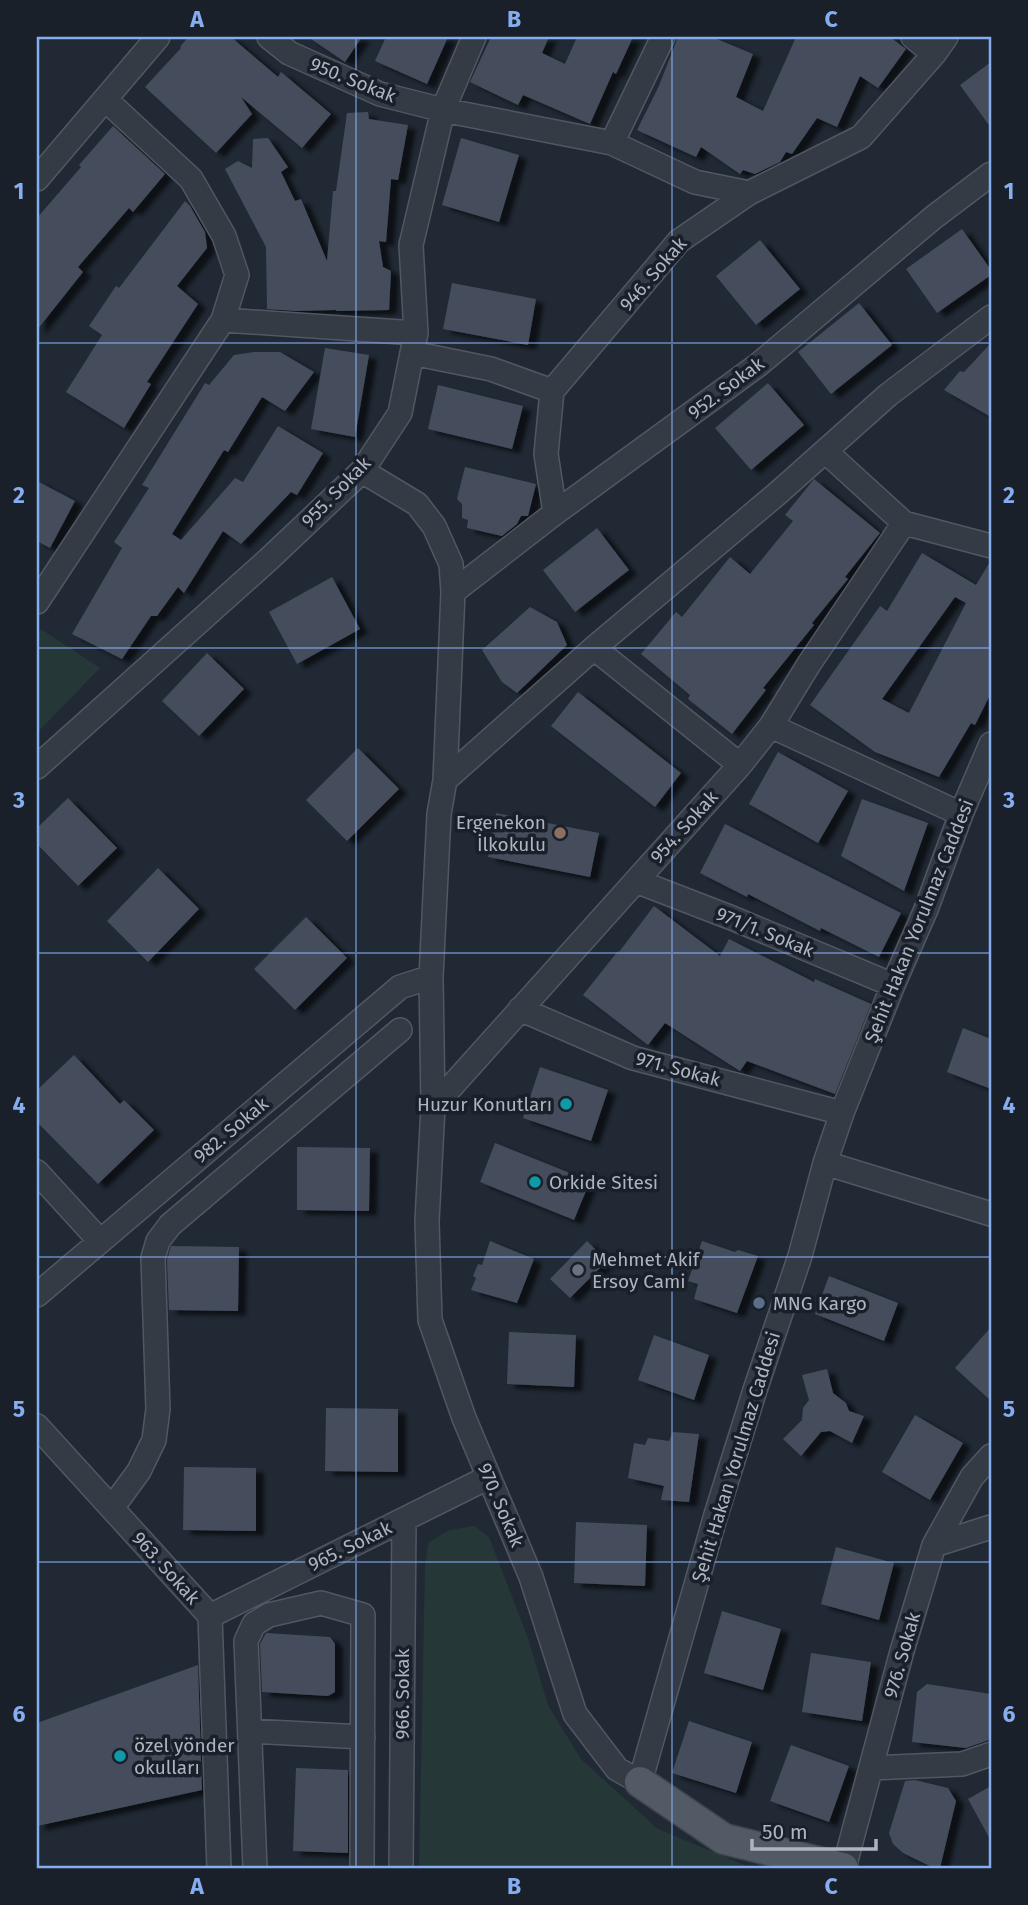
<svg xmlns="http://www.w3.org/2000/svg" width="1028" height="1905" viewBox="0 0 1028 1905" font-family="'Fira Sans',sans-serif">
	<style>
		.green { fill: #253737 }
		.building { fill: #444e5c; fill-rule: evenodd; filter: url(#shadow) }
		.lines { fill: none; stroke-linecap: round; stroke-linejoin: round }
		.minor-casing { stroke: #515863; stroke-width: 26 }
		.major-casing { stroke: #3d444f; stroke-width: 33 }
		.minor { stroke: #343b45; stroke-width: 23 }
		.major { stroke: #525a65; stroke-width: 30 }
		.grid { fill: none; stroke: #85adf0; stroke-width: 2; stroke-opacity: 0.55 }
		.education-dot { fill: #8d6e63; stroke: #192029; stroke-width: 2.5 }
		.culture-dot { fill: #0f9aa8; stroke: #192029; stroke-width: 2.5 }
		.worship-dot { fill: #6b7280; stroke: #192029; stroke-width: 2.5 }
		.service-dot { fill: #5c6f8a; stroke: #192029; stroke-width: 2.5 }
		.labels { text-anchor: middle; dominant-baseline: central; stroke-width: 7; stroke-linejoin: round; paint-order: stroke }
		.street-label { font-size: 19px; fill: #aeb5c2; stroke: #192029 }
		.poi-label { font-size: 19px; fill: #aeb5c2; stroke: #192029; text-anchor: start }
		.neatline { fill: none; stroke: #85adf0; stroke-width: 2.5 }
		.grid-label { font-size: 23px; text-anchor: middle; font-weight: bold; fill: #85adf0 }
	</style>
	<defs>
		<filter id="shadow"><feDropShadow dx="8" dy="4.5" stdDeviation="2" flood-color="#0009"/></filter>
	</defs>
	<rect width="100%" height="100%" fill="#202934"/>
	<path class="green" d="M41 629 100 668 37 733V636Z
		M474 1526 489 1537 528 1638 548 1705 581 1759 658 1829 752 1868H419L425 1566 428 1543 449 1530Z"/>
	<path class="building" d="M188 37H231L278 77 281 72 331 114 302 148 241 97 252 114 216 153 145 87 181 48 180 47Z
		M308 37H362L345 62Z
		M386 37H448L427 84 375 61Z
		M491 37H549L542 53 565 64 577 37H633L616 74 613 72 590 124 523 95 518 105 470 82Z
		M678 37H712L753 54 736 97 763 111 796 37H890L906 49 878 88 860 76 837 127 817 118 792 154 786 152 780 162 755 174 743 170 740 174 701 147 696 157 637 130 658 88Z
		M991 62V128L960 85Z
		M368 112 369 119 408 125 398 180 391 179 386 242 379 241 383 267 391 271 389 310 336 311V310L296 311 267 309 266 247 225 169 238 161 252 168 253 139 268 138 288 167 281 172 295 201 301 199 327 261 333 191H336L347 113Z
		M113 126 165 174 133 212 129 208 78 267 83 272 37 330V218L81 167 79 165Z
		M461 138 519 155 499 222 442 205Z
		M185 201 190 206 205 232 207 248 177 286 198 304 147 382 151 384 124 428 66 392 102 335 89 326 116 286 119 288Z
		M962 229 991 270V275L937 313 906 269Z
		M760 240 800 289 756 325 716 276Z
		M452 283 536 299 528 345 443 329Z
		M859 303 892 345 831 394 798 352Z
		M991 343V417L944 390 960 371 964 372Z
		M325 348 369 355 355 437 311 429Z
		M254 352H280L314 372 285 411 262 397 228 452 224 450 172 534 181 540 235 478 243 482 278 426 323 453 297 495 291 492 241 544 223 531 184 593 178 587 157 616H151L122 659 72 634 122 548 114 542 149 488 142 485 205 383 209 385 234 355Z
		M768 383 804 425 751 470 715 428Z
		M438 385 523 406 512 449 428 429Z
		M465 467 536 484 528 516H521L517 524 502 536 467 528 468 520 462 518V504L457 499Z
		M814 479 880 533 845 577 848 579 812 623 814 625 763 688 766 690 732 734 688 699 690 695 641 654 676 612 682 617 730 557 750 574 793 521 785 515Z
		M37 481 75 501 50 548 37 541Z
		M597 528 629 570 575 612 543 570Z
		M922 553 976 585 991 560V693L975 725 971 723 939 777 875 752 810 705 880 606 887 611ZM955 597 966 603 909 713 882 699Z
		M332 577 360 629 297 664 269 612Z
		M530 607 557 622 567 645 517 693 502 682 482 650Z
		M207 653 244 689 199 736 162 701Z
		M578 692 681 773 655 807 551 726Z
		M358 748 399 789 347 841 306 800Z
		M778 752 848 791 818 843 749 804Z
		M68 798 117 848 78 886 37 844V828Z
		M862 799 928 823 904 891 841 856Z
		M496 813 599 833 590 877 488 857Z
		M725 824 901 913 879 957 821 928 820 931 748 894 747 897 700 873Z
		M158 868 199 909 148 962 107 921Z
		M654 906 720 956 729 939 814 982 815 979 871 1004 835 1094 747 1061 740 1071 665 1023 648 1045 583 995 618 951 619 952Z
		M306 917 347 958 295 1010 254 969Z
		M963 1028 991 1039V1089L947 1072Z
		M74 1055 120 1104 124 1100 154 1130 98 1184 37 1122V1090Z
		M540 1067 608 1090 591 1141 523 1118Z
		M495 1143 590 1181 574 1220 480 1182Z
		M297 1147 370 1148 369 1211 297 1210Z
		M490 1241 534 1259 517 1303 471 1290 476 1278 473 1276 478 1264 482 1265Z
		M587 1241 607 1261 570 1298 550 1279Z
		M702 1241 735 1252 738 1250 758 1256 737 1313 694 1299 698 1284 688 1281Z
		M171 1246 239 1247 238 1311 169 1310 167 1260Z
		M829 1276 898 1303 884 1341 815 1314Z
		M991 1327V1401L955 1368Z
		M509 1332 576 1335 574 1387 507 1384Z
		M654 1335 709 1355 694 1400 638 1380Z
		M827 1369 833 1393 846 1403 849 1411 864 1416 852 1443 830 1431 821 1432 801 1456 783 1439 802 1420 803 1408 809 1400 802 1375Z
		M326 1408 398 1409V1472L325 1471Z
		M915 1415 963 1443 930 1500 882 1472Z
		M673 1432 699 1434 689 1502 661 1500 664 1486 628 1478 634 1443 645 1445 648 1438 669 1441Z
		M184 1467 256 1468V1531L183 1530Z
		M576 1522 647 1525 645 1586 574 1583Z
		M836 1547 894 1563 879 1620 821 1604Z
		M722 1611 781 1629 763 1690 704 1673Z
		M266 1633 330 1637 335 1644V1692L328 1696 262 1692 260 1644Z
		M811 1653 871 1662 862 1721 802 1712Z
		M198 1665 202 1790 37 1826V1723Z
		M927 1684 991 1694V1729L989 1740 966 1748 912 1742 917 1692Z
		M689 1721 752 1742 736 1793 672 1773Z
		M791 1745 849 1766 829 1822 770 1801Z
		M296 1768 348 1770V1853L293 1851Z
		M915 1780 948 1788 956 1801 940 1868H934L903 1853 893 1844 889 1833 905 1781Z
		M991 1786V1841L968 1799Z"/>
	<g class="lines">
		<g class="minor-casing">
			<path id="minor" d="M269 37 289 53 380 94 443 110 612 143 695 182 749 193
				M913 37 934 54
				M612 143 663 37
				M37 179 158 37
				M223 320 416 333
				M412 353 491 369 552 391 679 241 749 193 861 137 934 54 946 37
				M552 391 546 454 555 513
				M825 451 904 523 991 546
				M362 471 417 504 434 526 451 564 453 592 445 780 439 814 431 977 433 1107 427 1221 430 1320 464 1418 531 1577 575 1714 617 1769 640 1782 715 1518 755 1390 800 1256 825 1163 842 1113 893 985 927 907 961 814 991 744
				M453 592 555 513 758 365 934 217 991 174
				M37 602 223 320 237 275 224 236 191 179 105 99
				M594 648 740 765
				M771 726 961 814
				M37 767 269 559 362 471 400 413 416 333 411 245 443 110 474 37
				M445 780 594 648 778 493 888 395 991 317
				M636 881 732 918 893 985
				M520 1009 633 1058 842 1113
				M433 1107 740 765 771 726 809 664 904 523
				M825 1163 991 1214
				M37 1172 100 1241
				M37 1295 400 987 431 977
				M37 1426 210 1616 219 1868
				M112 1508 139 1471 154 1440 158 1409 153 1258 158 1241 170 1225 400 1030
				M934 1545 991 1527
				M210 1616 489 1477
				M250 1731 363 1737
				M871 1768 962 1764 991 1754
				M255 1868 246 1641 254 1624 269 1615 321 1603 363 1615 362 1868
				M401 1868 404 1520
				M844 1868 902 1651 934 1545 972 1477 991 1456"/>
		</g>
		<g class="major-casing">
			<path id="major" d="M640 1782 724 1839 843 1868"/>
		</g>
		<use href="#minor" class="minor"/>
		<use href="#major" class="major"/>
	</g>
	<path class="grid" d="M356 37V1868M672 37V1868M37 343H991M37 648H991M37 953H991M37 1257H991M37 1562H991"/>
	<circle class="education-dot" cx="560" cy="833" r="7"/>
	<g class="culture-dot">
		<circle cx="566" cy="1104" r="7"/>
		<circle cx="535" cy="1182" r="7"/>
		<circle cx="120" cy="1756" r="7"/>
	</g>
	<circle class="worship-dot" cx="578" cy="1270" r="7"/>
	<circle class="service-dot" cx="759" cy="1303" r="7"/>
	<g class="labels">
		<g class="street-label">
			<text transform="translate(353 80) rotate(22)">950. Sokak</text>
			<text transform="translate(653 274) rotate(-49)">946. Sokak</text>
			<text transform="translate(726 388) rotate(-37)">952. Sokak</text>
			<text transform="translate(336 492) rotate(-46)">955. Sokak</text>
			<text transform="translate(684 827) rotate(-48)">954. Sokak</text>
			<text transform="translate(919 921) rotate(-68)">Şehit Hakan Yorulmaz Caddesi</text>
			<text transform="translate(765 932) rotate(22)">971/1. Sokak</text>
			<text transform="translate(678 1069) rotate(15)">971. Sokak</text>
			<text transform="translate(231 1130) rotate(-40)">982. Sokak</text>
			<text transform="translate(736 1457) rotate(-73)">Şehit Hakan Yorulmaz Caddesi</text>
			<text transform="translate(501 1505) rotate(67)">970. Sokak</text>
			<text transform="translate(350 1546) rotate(-26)">965. Sokak</text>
			<text transform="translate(166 1568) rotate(48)">963. Sokak</text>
			<text transform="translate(902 1655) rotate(-74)">976. Sokak</text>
			<text transform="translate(402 1694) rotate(-90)">966. Sokak</text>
		</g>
		<g class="poi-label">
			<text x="546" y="822" text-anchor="end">Ergenekon<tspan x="546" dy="22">İlkokulu</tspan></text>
			<text x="552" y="1104" text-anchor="end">Huzur Konutları</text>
			<text x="549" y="1182">Orkide Sitesi</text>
			<text x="592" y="1259">Mehmet Akif<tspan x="592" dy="22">Ersoy Cami</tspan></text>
			<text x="773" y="1303">MNG Kargo</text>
			<text x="134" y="1745">özel yönder<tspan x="134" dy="22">okulları</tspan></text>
		</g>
	</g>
	<rect width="1028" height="1905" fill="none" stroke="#192029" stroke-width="77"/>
	<path d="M752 1839v10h124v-10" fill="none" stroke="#aeb5c2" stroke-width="3.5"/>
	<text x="762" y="1839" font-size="21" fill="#aeb5c2" stroke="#192029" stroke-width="5" paint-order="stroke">50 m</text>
	<rect x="38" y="38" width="952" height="1829" class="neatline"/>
	<g class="grid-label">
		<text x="197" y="27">A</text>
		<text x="514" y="27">B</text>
		<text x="831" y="27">C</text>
		<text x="19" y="199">1</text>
		<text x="1009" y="199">1</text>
		<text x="19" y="503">2</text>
		<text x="1009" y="503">2</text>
		<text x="19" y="808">3</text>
		<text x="1009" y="808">3</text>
		<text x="19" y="1113">4</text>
		<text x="1009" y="1113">4</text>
		<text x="19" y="1417">5</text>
		<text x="1009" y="1417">5</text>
		<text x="19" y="1722">6</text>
		<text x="1009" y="1722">6</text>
		<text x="197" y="1894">A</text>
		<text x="514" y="1894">B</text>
		<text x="831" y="1894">C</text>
	</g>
</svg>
